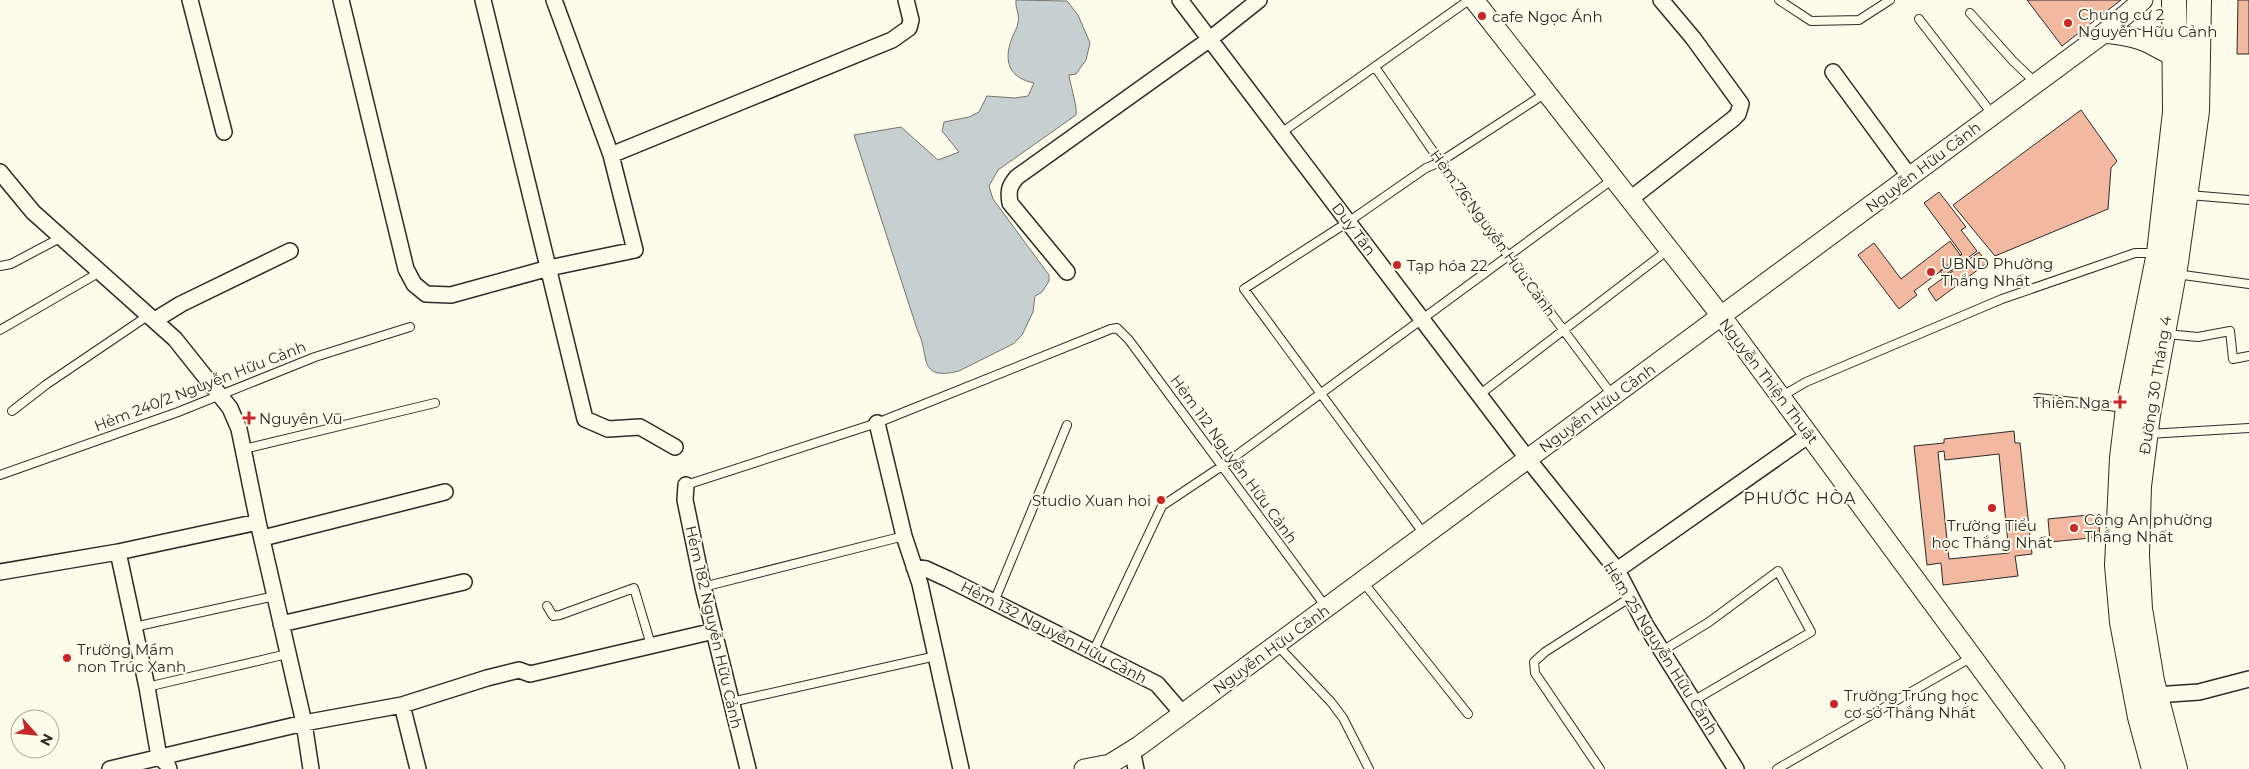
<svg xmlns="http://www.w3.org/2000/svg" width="2249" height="769" viewBox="0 0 2249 769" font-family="Montserrat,sans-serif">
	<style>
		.water { fill: #c7d0d0; stroke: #74746e }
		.building { fill: #f2b8a0; stroke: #2b2b2b; fill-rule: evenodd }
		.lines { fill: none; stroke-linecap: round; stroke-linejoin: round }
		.service-casing { stroke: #2b2b2b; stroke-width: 10 }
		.minor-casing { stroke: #2b2b2b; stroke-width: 18 }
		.tertiary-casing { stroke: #2b2b2b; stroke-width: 21 }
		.primary-casing { stroke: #2b2b2b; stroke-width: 26 }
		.service { stroke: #fdfbea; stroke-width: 8 }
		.minor { stroke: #fdfbea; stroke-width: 15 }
		.tertiary { stroke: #fdfbea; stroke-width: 19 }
		.primary { stroke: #fdfbea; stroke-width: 24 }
		.poi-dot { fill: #c62828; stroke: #fdfbea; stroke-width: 2 }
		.labels { text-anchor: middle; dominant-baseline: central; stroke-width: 4; stroke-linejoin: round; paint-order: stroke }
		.poi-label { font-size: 15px; fill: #2b2b2b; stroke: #fdfbea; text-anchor: start }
		.street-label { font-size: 15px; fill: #2b2b2b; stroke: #fdfbea }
		.neighbourhood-label { font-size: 16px; letter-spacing: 1px; fill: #2b2b2b; stroke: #fdfbea }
	</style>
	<rect width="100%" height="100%" fill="#fdfbea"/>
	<path class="water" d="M1016 0 1067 1 1078 15 1090 43 1086 60 1076 74 1069 75C1070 84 1078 109 1076 115L998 170 989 186 993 199 1049 275V281L1042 292 1035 296 1033 312 1022 335 1013 344 959 371C916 382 930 353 918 332L854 135 901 127 938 160 959 152 942 131 944 122 969 117 979 112 987 96 1015 98 1028 96 1034 83C1009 78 1003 61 1012 38 1014 33 1017 28 1018 23 1020 14 1015 8 1016 0Z"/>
	<path class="building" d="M2027 0H2121L2062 46Z
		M2238 0H2249V54H2237Z
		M2081 110 2117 161 2111 168 2108 209 1995 256 1953 205Z
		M1939 192 1966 227 1961 230 1977 251 1944 276 1940 271 1962 254 1924 203Z
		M1950 241 1961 256 1914 291 1917 295 1899 309 1858 255 1874 243 1901 279Z
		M1979 252 1987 263 1936 301 1928 289Z
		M2014 431 2015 443H2020L2032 554 2015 556 2018 576 1943 585 1941 563 1927 565 1914 446 1944 443V439ZM1944 451 1945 460 1999 454 2009 553 1949 559 1938 452Z
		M2098 514 2100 537 2050 542 2048 519Z"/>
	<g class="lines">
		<g class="service-casing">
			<path id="service" d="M1779 0 1811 21 1859 20 1890 0
				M1970 13 2013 61 2036 83
				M1919 19 1993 115
				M1375 67 1470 205 1612 395
				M1281 133 1469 0
				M2189 195 2249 200
				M0 266 11 264 60 238
				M2176 274 2249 284
				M0 330 100 272
				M2166 334 2198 337 2230 331 2233 359 2249 356
				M1479 395 1668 250
				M1782 396 1806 382 2002 299 2135 253H2157
				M2038 398 2126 408
				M12 411 47 384 149 315
				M2148 434 2249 428
				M244 449 435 403
				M0 475 178 412 315 357 410 327
				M686 485 877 423 1111 329 1117 328 1129 340 1326 607
				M1424 534 1244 289 1348 222 1426 168 1440 162 1546 93
				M1363 582 1468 714
				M703 587 904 536
				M994 602 1067 425
				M547 606 553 616 560 615 634 588 651 645
				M134 627 275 596
				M1277 645 1331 702 1343 718 1369 769
				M1662 651 1709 622 1778 571 1811 632 1693 701
				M1093 652 1162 506 1222 466 1613 179
				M147 687 287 654
				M731 702 936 656
				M1600 769 1535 673 1534 662 1545 652 1631 597
				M1777 769 1972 657"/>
		</g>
		<g class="minor-casing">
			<path id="minor" d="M190 0 224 132
				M341 0 406 269 414 284 426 294 451 295 549 268 635 250 611 155 554 0
				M483 0 585 419 608 429 640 427 675 447
				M1180 0 1527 458 1617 570 1645 624 1736 769
				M1833 72 1910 177
				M611 155 892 40 909 28 911 20 906 0
				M0 172 33 212 175 339 230 408 239 429 258 522 304 723 311 769
				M1629 200 1733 119 1738 114 1741 104 1693 38 1661 0
				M1067 272 1010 203C1008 191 1009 186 1017 177L1210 39 1259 0
				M155 320 181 304 290 251
				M877 423 904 536 920 584 961 769
				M686 485 685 500 703 587 748 769
				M263 538 445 492
				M118 552 147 687 159 757 167 764 169 769
				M914 567 926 569 948 579 1157 684 1182 713
				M1617 570 1809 435
				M0 572 118 552 258 522
				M281 624 464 582
				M2155 695 2199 692 2249 679
				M402 705 418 769
				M1132 750 1136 769
				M110 769 304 723 402 705 487 678 519 670 530 674 714 631"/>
		</g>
		<g class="tertiary-casing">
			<path id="tertiary" d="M1474 0 1722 317 2055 769
				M2104 33C2118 35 2132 36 2146 42 2160 48 2170 58 2185 57
				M1084 769 1110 764 1139 746 2104 33 2143 0"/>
		</g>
		<g class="primary-casing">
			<path id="primary" d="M2154 769 2140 717 2122 622 2117 565 2122 458 2128 408 2159 253 2175 112 2174 0
				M2175 769 2152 681 2140 609 2137 555 2139 486 2148 415 2176 262 2197 111 2199 0"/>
		</g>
		<use href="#service" class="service"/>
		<use href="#minor" class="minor"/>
		<use href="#tertiary" class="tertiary"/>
		<use href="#primary" class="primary"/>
	</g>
	<g class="poi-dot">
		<circle cx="1482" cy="16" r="5"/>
		<circle cx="2068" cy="23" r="5"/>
		<circle cx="1397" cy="265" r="5"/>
		<circle cx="1931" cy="272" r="5"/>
		<path d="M2117.5 394.5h5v5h5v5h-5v5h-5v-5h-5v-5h5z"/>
		<path d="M246.5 410.5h5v5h5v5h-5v5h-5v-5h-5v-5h5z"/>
		<circle cx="1161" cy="500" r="5"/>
		<circle cx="1992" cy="508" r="5"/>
		<circle cx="2074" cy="528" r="5"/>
		<circle cx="67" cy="658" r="5"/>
		<circle cx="1834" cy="704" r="5"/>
	</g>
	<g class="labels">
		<g class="poi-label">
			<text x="2078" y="14">Chung cư 2<tspan x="2078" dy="17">Nguyễn Hữu Cảnh</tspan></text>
			<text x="1492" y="16">cafe Ngọc Ánh</text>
			<text x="1941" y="263">UBND Phường<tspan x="1941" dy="17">Thắng Nhất</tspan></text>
			<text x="1407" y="265">Tạp hóa 22</text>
			<text x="2110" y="402" text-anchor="end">Thiên Nga</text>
			<text x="259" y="418">Nguyên Vũ</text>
			<text x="1151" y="500" text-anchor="end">Studio Xuan hoi</text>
			<text x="2084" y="519">Công An phường<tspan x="2084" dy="17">Thắng Nhất</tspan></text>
			<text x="1992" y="525" text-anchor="middle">Trường Tiểu<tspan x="1992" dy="17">học Thắng Nhất</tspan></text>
			<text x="77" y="649">Trường Mầm<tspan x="77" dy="17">non Trúc Xanh</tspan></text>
			<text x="1844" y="695">Trường Trung học<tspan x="1844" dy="17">cơ sở Thắng Nhất</tspan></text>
		</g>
		<g class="street-label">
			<text transform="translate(1923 167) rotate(-37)">Nguyễn Hữu Cảnh</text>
			<text transform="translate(1354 229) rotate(53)">Duy Tân</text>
			<text transform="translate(1493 233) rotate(54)">Hẻm 76 Nguyễn Hữu Cảnh</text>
			<text transform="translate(1769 381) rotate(53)">Nguyễn Thiện Thuật</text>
			<text transform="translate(2155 385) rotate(-81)">Đường 30 Tháng 4</text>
			<text transform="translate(200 386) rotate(-21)">Hẻm 240/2 Nguyễn Hữu Cảnh</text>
			<text transform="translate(1597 408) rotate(-36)">Nguyễn Hữu Cảnh</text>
			<text transform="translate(1234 459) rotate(54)">Hẻm 112 Nguyễn Hữu Cảnh</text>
			<text transform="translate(714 627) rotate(77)">Hẻm 182 Nguyễn Hữu Cảnh</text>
			<text transform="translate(1054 632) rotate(27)">Hẻm 132 Nguyễn Hữu Cảnh</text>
			<text transform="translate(1661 648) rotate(58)">Hẻm 25 Nguyễn Hữu Cảnh</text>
			<text transform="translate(1271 649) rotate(-36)">Nguyễn Hữu Cảnh</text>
		</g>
		<g class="neighbourhood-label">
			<text x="1800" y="498">PHƯỚC HÒA</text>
		</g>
	</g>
	<g transform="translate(35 734) rotate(117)"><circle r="24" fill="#fdfbea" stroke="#a9a89e"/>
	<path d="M0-4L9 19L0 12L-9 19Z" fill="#c62828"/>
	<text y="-8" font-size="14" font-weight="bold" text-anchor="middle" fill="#2b2b2b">N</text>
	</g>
</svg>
